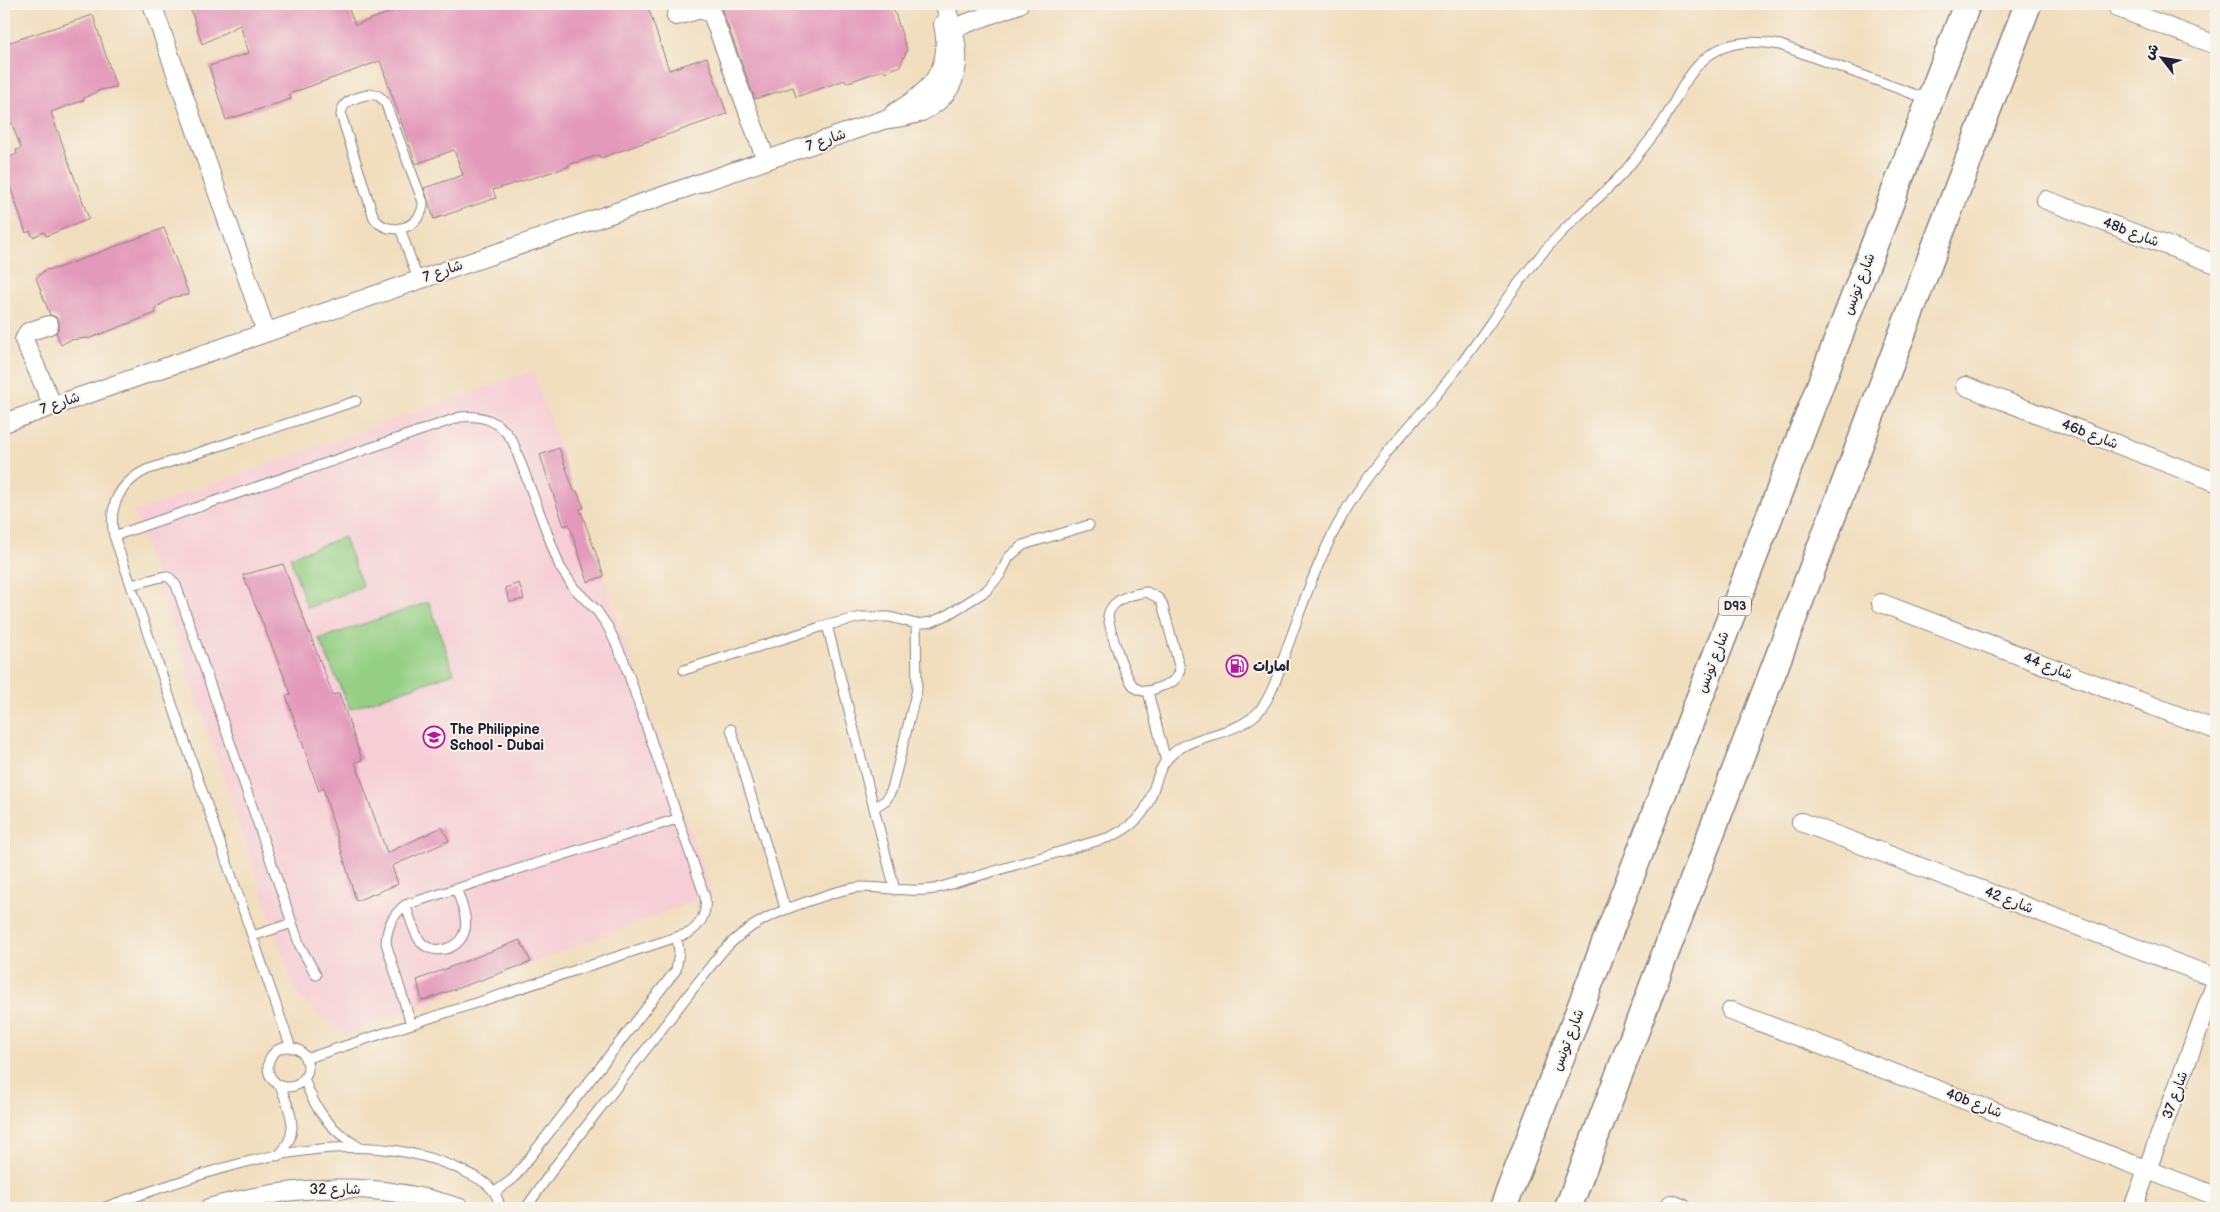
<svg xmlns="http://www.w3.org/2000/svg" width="2220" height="1212" viewBox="0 0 2220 1212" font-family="'Balsamiq Sans','Playpen Sans Arabic',sans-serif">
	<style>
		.built { fill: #f6cfd6 }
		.green { fill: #94cf84; stroke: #5b7860 }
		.building { fill: #e39aba }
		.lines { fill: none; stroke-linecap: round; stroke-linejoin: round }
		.service-casing { stroke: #8a807c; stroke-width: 11 }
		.minor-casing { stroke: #8a807c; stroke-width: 20 }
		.primary-casing { stroke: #8a807c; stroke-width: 29 }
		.service { stroke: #fff; stroke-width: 9 }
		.minor { stroke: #fff; stroke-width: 18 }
		.primary { stroke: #fff; stroke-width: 26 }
		.labels { text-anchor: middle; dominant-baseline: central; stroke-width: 4; stroke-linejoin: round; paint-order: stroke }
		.shield { fill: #f7f3e8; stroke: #62616f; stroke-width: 1 }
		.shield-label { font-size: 12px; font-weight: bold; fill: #22223b }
		.street-label { font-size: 14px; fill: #22223b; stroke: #f7f3e8 }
		.poi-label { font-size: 14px; font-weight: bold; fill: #22223b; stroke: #f7f3e8; text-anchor: start }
	</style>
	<rect width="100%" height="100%" fill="#f7f3e8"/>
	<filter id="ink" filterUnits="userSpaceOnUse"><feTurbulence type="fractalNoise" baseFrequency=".02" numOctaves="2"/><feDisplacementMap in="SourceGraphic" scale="10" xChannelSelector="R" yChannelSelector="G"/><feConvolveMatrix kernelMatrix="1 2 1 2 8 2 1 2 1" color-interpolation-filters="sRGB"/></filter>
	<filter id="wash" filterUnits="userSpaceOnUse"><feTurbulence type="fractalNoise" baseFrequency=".0096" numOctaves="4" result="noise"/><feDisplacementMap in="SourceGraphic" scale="20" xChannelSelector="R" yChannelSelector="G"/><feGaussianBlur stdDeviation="1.12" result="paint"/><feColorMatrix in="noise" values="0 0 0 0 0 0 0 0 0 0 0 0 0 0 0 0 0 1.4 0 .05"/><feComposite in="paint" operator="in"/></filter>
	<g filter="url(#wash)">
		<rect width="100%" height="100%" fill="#f1debe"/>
		<path class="built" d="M533 371 712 894 346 1034 316 1012 296 994 134 512Z"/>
		<path class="green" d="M344 537 363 587 307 608 290 557Z
			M429 602 454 673 350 709 319 639Z"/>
		<g id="blocks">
			<path class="building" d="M189 4H347L355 25 414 4H647L669 70 707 57 727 114 600 158 599 155 568 165V167L493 190 496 198 434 219 424 188 463 175 454 150 416 164 380 61 289 94 291 99 226 120 209 66 249 53 240 25 202 44Z
				M716 4H892L907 50 900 66 884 72 883 70 846 83 845 80 796 97 793 87 755 99 722 10Z
				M93 15 116 87 100 90 84 98V100L51 112 89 219 46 236 44 232 33 237 30 231 26 233 4 169V159L17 154 16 150 21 148 11 122 4 124V44Z
				M164 228 189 295 173 297 155 308 156 313 88 339V338L70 340 61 345 56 332 59 327V321L56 317 50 315 36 278 45 270 58 268Z
				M559 448 574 491H577L584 508 580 509 604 576 588 582 569 524 564 526 540 455Z
				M283 564 333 695 339 693 362 760 355 762 387 853 442 827 449 841 392 866 398 884 356 901 323 788 319 791 286 696 291 694 243 575Z
				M519 583 524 599 510 602 505 588Z
				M520 940 531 962 422 1001 417 980Z"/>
		</g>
	</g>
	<g filter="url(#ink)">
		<use href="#blocks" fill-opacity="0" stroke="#8a807c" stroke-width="1"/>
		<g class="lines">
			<g class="service-casing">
				<path id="service" d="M370 94 379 96 385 102 423 202C424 227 389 239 374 218L341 115C342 99 357 98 370 94Z
					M400 228 418 280
					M114 536 460 417C484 414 501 422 513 442L560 567 574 588 597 611 608 627 624 661 705 897C707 913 702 924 689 933L305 1059
					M131 585 165 576 170 578 176 585 300 946 316 975
					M1147 592 1158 598 1162 603 1180 669C1178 680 1172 683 1162 686 1153 690 1144 694 1136 688 1125 681 1110 630 1108 616 1111 599 1131 594 1147 592Z
					M827 625 895 890
					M684 670 827 625 862 617H890L916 624 932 622 947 615 986 591 1000 575 1009 557 1023 545 1089 525
					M1148 692 1166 761
					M731 729 785 908
					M874 808 886 800 892 789 917 689 916 624
					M405 905C410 916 413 931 420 941 433 957 461 950 465 929 468 917 460 900 456 888
					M253 936 292 923
					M411 1024 386 943C387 927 392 916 405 905L677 819
					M268 1067a20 20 0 1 1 40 0a20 20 0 1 1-40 0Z
					M291 1048 114 536C108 506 119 484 146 470L356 401
					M304 1078C314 1109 330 1130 359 1147
					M278 1156C302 1131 290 1113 280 1085
					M495 1192 513 1179 676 970 679 952 677 937
					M103 1208C212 1170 346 1117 459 1169 478 1178 497 1185 500 1208
					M526 1208 556 1165 720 954C749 922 778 911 818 898 832 893 847 888 862 887 887 887 910 893 934 889L1110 837C1127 829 1142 819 1149 801 1156 786 1157 770 1169 757 1194 731 1236 738 1260 710 1275 691 1281 663 1290 640 1305 597 1320 555 1343 515 1374 460 1419 419 1457 369 1491 325 1519 276 1559 235 1581 211 1608 192 1629 166 1640 152 1652 138 1662 123 1677 100 1685 74 1708 56 1729 40 1755 40 1780 45L1927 99"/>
			</g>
			<g class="minor-casing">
				<path id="minor" d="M152 4 266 332
					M2118 8 2216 45
					M676 16 701 9 712 14 766 160
					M954 28 1019 4
					M894 113C930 92 953 70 943 24
					M2046 200 2216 264
					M49 325 28 332 24 340 53 406
					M1965 386 2216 482
					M4 423 883 120C896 118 909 117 921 112 969 90 961 43 944 4
					M1881 603 2216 730
					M1801 822 2216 978
					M1731 1011 2216 1196
					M1671 1204 1682 1208
					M209 1208C295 1184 375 1180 460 1208
					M2133 1208 2216 982"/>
			</g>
			<g class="primary-casing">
				<path id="primary" d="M1503 1208 1967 4
					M1568 1208 2028 4"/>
			</g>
			<use href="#service" class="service"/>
			<use href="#minor" class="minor"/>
			<use href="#primary" class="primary"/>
		</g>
	</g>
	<defs>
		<g id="fuel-ring" transform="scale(1.125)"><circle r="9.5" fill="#f7f3e8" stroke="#b5179e" stroke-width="1.5"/><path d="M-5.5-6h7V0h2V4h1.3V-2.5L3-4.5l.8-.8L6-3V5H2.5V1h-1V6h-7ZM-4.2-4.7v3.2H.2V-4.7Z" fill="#b5179e"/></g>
		<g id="school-ring" transform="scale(1.125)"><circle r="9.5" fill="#f7f3e8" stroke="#b5179e" stroke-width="1.5"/><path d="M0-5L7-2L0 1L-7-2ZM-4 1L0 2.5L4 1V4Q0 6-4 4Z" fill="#b5179e"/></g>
	</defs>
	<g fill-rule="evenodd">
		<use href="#fuel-ring" x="1237" y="666"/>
		<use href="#school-ring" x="434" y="737"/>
	</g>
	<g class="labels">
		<rect class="shield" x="1719" y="596.5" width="32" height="19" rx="4"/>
		<g class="shield-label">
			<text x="1735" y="606">D93</text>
		</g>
		<g class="street-label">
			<text transform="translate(826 140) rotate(-19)">شارع 7</text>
			<text transform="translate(2131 232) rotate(21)">48b شارع</text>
			<text transform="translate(443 271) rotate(-19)">شارع 7</text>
			<text transform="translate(1859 284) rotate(-69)">شارع تونس</text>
			<text transform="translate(60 403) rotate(-19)">شارع 7</text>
			<text transform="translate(2090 434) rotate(21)">46b شارع</text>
			<text transform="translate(1713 662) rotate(-69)">شارع تونس</text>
			<text transform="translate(2048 666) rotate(21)">شارع 44</text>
			<text transform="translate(2009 900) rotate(21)">شارع 42</text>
			<text transform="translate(1568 1040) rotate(-69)">شارع تونس</text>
			<text transform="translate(2175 1095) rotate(-70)">شارع 37</text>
			<text transform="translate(1974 1103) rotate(21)">40b شارع</text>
			<text x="335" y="1189">شارع 32</text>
		</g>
		<g class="poi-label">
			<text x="1253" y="666">امارات</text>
			<text x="450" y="729">The Philippine<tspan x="450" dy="16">School - Dubai</tspan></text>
		</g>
	</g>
	<rect width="2220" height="1212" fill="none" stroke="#f7f3e8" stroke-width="20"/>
	<g transform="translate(2162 58) rotate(301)" stroke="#f7f3e8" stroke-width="4" paint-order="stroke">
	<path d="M0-4L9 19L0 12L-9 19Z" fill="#22223b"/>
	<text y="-8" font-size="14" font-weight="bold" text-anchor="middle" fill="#22223b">ش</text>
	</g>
</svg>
